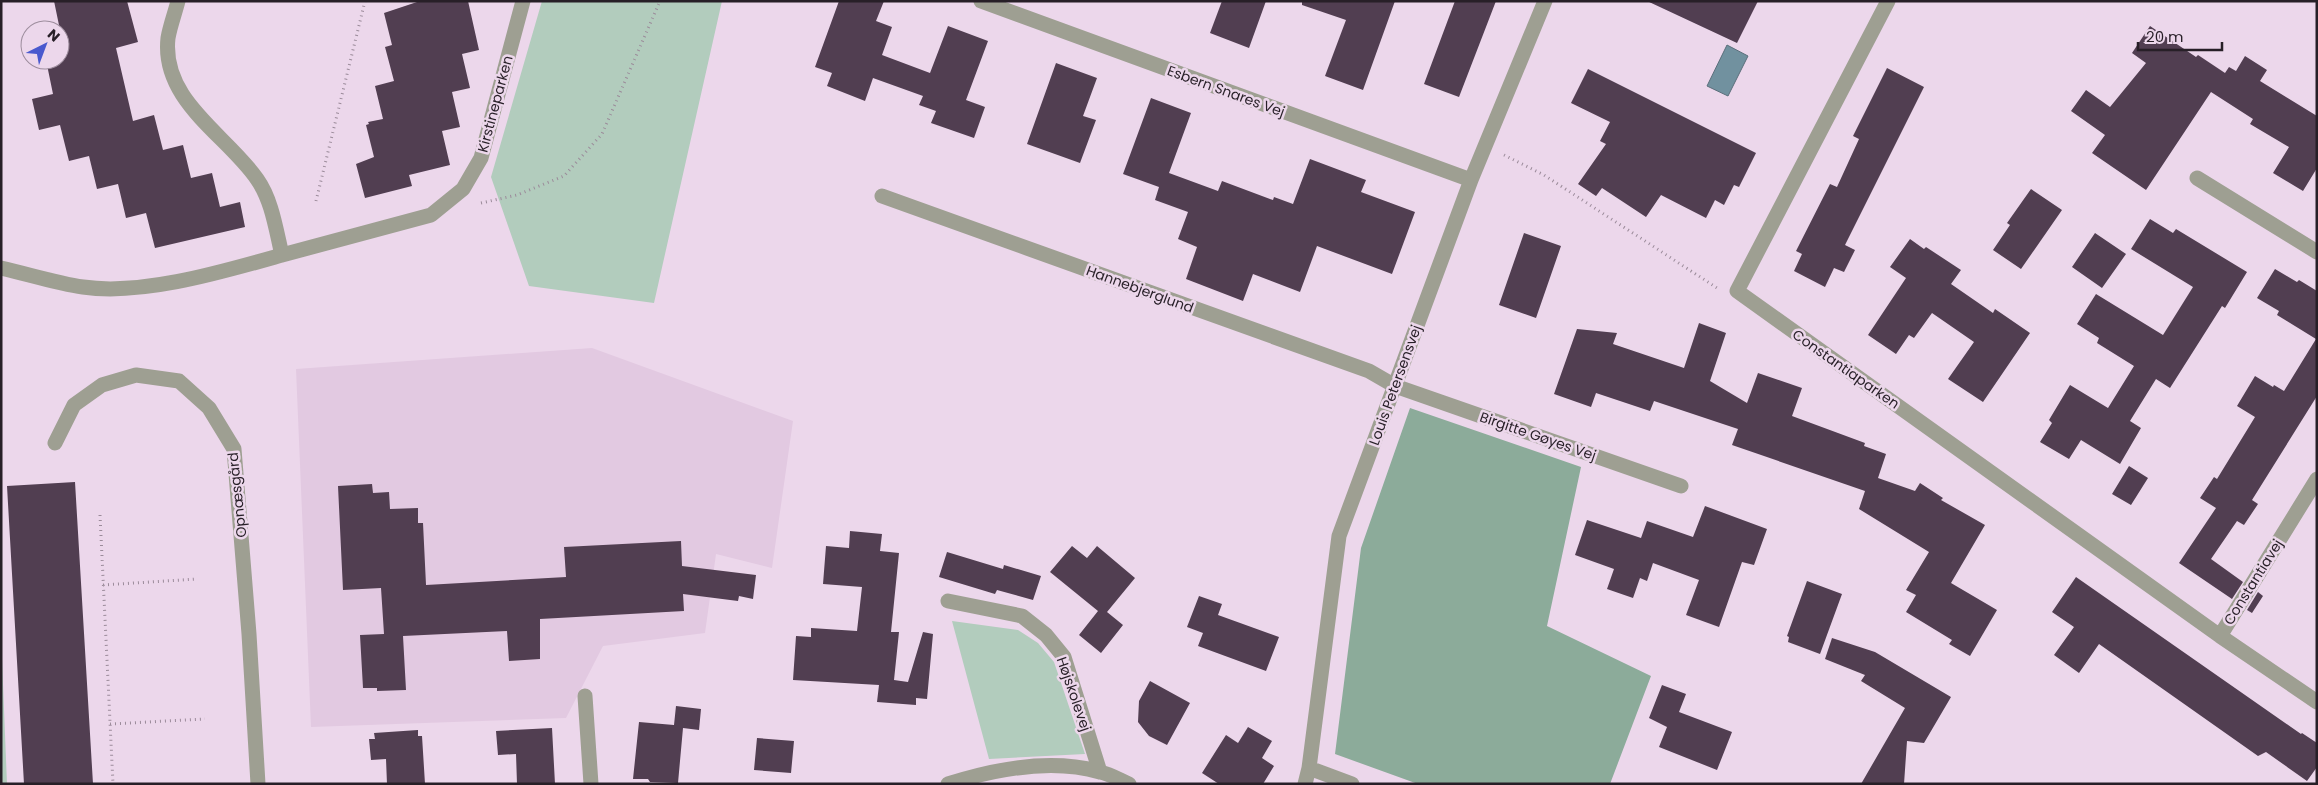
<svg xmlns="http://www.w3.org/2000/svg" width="2318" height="785" viewBox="0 0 2318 785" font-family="Poppins,sans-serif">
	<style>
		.built { fill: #e2c9e1 }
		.green { fill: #b2ccbd }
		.forest { fill: #8cab9a }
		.water { fill: #71919f; stroke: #5b6f7b }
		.building { fill: #513e51 }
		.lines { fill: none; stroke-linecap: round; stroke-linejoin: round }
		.path { stroke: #9b8b9a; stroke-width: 3; stroke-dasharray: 1 4; stroke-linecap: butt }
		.minor { stroke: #9e9f92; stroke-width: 15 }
		.labels { text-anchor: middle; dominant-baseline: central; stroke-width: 5; stroke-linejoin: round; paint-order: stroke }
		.street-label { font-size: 14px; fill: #271f27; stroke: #ecd7eb }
	</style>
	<rect width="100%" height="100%" fill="#ecd7eb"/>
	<path class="built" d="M592 348 793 421 772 568 716 554 705 633 603 646 566 718 311 727 296 369Z"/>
	<path class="green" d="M542 1H722L654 303 529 286 491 177Z
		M952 621 1018 630 1038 643 1054 662 1085 754 989 759Z
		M1 634 7 784H1Z"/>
	<path class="forest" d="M1410 408 1581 467 1547 626 1651 676 1610 784H1418L1335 754 1361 548Z"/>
	<path class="water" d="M1727 45 1748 56 1728 96 1707 86Z"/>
	<path class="building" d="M54 1H127L138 42 116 48 133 121 154 115 163 150 183 145 191 178 212 173 220 207 240 202 245 227 155 248 146 213 126 218 118 184 97 189 89 156 69 161 60 125 39 130 32 99 53 94 46 60H60V30Z
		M420 1H468L479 50 462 54 470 88 452 92 460 127 442 131 450 165 409 175 412 186 365 198 356 164 374 157 366 125 369 124 368 122 383 119 375 86 394 81 385 47 392 45 384 13Z
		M839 1H884L876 21 892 27 882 55 930 73 948 26 988 41 966 100 985 107 974 138 931 123 936 111 919 105 923 96 873 78 865 101 827 86 832 73 815 67Z
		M1222 1H1266L1249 48 1210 33Z
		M1302 1H1395L1363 90 1325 76 1346 20 1302 5Z
		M1455 1H1496L1459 97 1424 84Z
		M1647 1H1758L1737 43Z
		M2150 26 2196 57 2198 55 2225 73 2229 67 2236 71 2245 56 2267 70 2260 81 2317 116V168L2303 191 2273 173 2289 147 2250 124 2253 119 2211 92 2146 190 2092 153 2105 135 2071 111 2086 90 2110 107 2146 63 2132 53Z
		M1056 63 1097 78 1083 116 1096 120 1080 163 1027 144Z
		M1887 68 1924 87 1845 245 1855 250 1844 272 1834 268 1825 287 1794 271 1802 254 1796 251 1830 184 1837 187 1859 139 1853 136Z
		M1588 69 1756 153 1739 187 1734 185 1724 205 1715 200 1706 218 1661 195 1646 217 1602 188 1596 196 1578 184 1606 144 1600 141 1610 122 1571 103Z
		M1151 98 1191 113 1169 173 1218 191 1222 181 1273 200 1274 197 1293 204 1310 159 1366 180 1361 192 1415 212 1392 274 1317 246 1300 292 1253 274 1243 301 1186 279 1197 247 1178 239 1188 212 1155 200 1159 187 1123 174Z
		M2031 189 2062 210 2021 269 1993 250 2010 225 2007 223Z
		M2150 219 2173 233 2176 229 2247 272 2225 308 2222 306 2170 388 2156 379 2130 421 2141 428 2120 464 2081 440 2069 459 2040 442 2052 423 2049 420 2070 385 2108 408 2134 366 2097 343 2099 338 2077 324 2096 294 2163 335 2193 287 2131 249Z
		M1524 233 1561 246 1536 318 1499 305Z
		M2095 233 2126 254 2102 288 2072 267Z
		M1910 239 1924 249 1926 247 1961 270 1951 284 1993 313 1995 309 2030 333 1983 402 1948 379 1974 342 1932 313 1914 338 1909 335 1896 354 1868 335 1906 278 1890 267Z
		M2275 269 2297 282 2299 280 2317 291V396L2252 500 2258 504 2244 525 2237 521 2211 559 2243 582 2232 599 2179 563 2216 508 2200 498 2214 477 2217 479 2255 417 2237 406 2255 376 2273 387 2274 385 2284 391 2316 339 2277 315 2279 311 2257 298Z
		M1699 323 1726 333 1710 381 1747 403 1758 373 1802 388 1792 416 1865 443 1864 446 1886 454 1878 478 1915 491 1920 483 1943 498 1941 500 1985 525 1951 583 1997 610 1970 656 1949 644 1952 640 1906 612 1916 595 1906 590 1929 552 1859 509 1865 491 1732 445 1738 429 1654 401 1650 411 1596 393 1591 407 1554 394 1577 329 1617 333 1613 344 1684 368Z
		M2129 466 2148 478 2131 505 2112 494Z
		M75 482 93 784H24L7 486Z
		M372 484 373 493 389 492 390 509 418 508V523H423L426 585 566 577 564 547 681 541 682 566 756 575 753 599 739 596 738 601 683 594 684 611 540 619V659L509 661 507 631 403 636 406 690 377 691V688H363L360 635 384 634 381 588 343 590 338 486Z
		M1705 506 1767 529 1754 565 1742 562 1719 627 1686 615 1699 580 1653 563 1647 581 1640 578 1633 598 1607 589 1614 569 1575 555 1587 520 1641 538 1647 521 1693 537Z
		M850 531 882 534 880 551 899 553 891 632H899L894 680 908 682 923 632 933 634 927 699 916 698V705L877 702 879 685 793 680 796 636 811 637V628L857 631 862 587 823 584 826 546 849 548Z
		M1072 546 1087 558 1097 546 1135 578 1107 612 1123 625 1101 653 1079 635 1098 611 1050 572Z
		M947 552 1003 569 1004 565 1041 576 1033 600 997 590 995 594 939 577Z
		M2076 577 2301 734 2302 733 2317 743V767L2307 781 2266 752 2258 756 2099 644 2079 673 2054 655 2074 627 2052 612Z
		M1807 581 1842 594 1820 654 1788 642 1789 637 1787 636Z
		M2258 592 2263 596 2252 613 2247 610Z
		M1199 596 1222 604 1218 615 1279 637 1266 671 1198 646 1203 633 1187 627Z
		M1832 638 1875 652 1951 697 1924 743 1907 741 1904 784H1861L1905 708 1861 681 1865 675 1825 659Z
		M1150 681 1190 703 1167 745 1149 736 1138 722 1139 701Z
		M1662 685 1686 694 1679 712 1732 732 1717 770 1659 747 1667 727 1649 718Z
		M676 706 701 709 699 730 683 728 678 783 650 782 648 779H633L639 722 674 725Z
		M1248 727 1272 741 1262 758 1274 766 1263 784H1219L1202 773 1226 735 1238 743Z
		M552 728 555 784H517L516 754 498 755 496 731Z
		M418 730V736H422L425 784H387L386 759 371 760 369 739H375L374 733Z
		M757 738 794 741 791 773 754 770Z"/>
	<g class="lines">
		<path class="path" d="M1504 155 1544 175 1717 288
			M316 201 365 1
			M481 203 517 195 564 176 602 134 660 1
			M100 515 113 784
			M103 585 197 579
			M110 724 205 719"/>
		<path class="minor" d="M178 1C175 13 170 26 168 38 161 101 227 135 257 179 272 200 276 230 282 255L431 215 463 189 481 158 523 1
			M981 1 1471 180
			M1888 1 1737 291 2220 636
			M2197 178 2317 252
			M882 196 1369 371 1395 386 1681 486
			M1 268C28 274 56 283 83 287 143 296 225 271 282 255
			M55 443 74 405 102 385 136 375 179 381 209 408 234 449 249 634 258 784
			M2317 479 2220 636 2317 702
			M948 601 1022 616 1046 635 1064 657 1100 772
			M585 696 591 784
			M1309 768 1352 784
			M948 784C995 769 1051 758 1100 772 1110 774 1120 780 1129 784
			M1305 784 1309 768 1339 536 1471 180 1545 1"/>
	</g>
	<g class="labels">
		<g class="street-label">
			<text transform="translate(1226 91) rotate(20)">Esbern Snares Vej</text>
			<text transform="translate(495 104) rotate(-75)">Kirstineparken</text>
			<text transform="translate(1140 289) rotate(20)">Hannebjerglund</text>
			<text transform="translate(1846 369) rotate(35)">Constantiaparken</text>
			<text transform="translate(1395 385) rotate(-70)">Louis Petersensvej</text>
			<text transform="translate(1538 436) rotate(19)">Birgitte Gøyes Vej</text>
			<text transform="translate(237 495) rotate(-96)">Opnæsgård</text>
			<text transform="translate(2253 582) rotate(-58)">Constantiavej</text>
			<text transform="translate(1074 694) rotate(71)">Højskolevej</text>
		</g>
	</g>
	<rect width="2318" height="785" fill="none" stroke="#271f27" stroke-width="5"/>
	<g transform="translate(45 45) rotate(42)"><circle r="24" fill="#ecd7eb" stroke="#9d8d9d"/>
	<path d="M0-4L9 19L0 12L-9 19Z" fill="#4959ce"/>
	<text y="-8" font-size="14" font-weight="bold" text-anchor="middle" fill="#271f27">N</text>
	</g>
	<path d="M2138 42v8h84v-8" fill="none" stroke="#271f27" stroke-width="2.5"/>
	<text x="2146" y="42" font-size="15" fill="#271f27" stroke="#ecd7eb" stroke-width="4" paint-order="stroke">20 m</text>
</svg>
